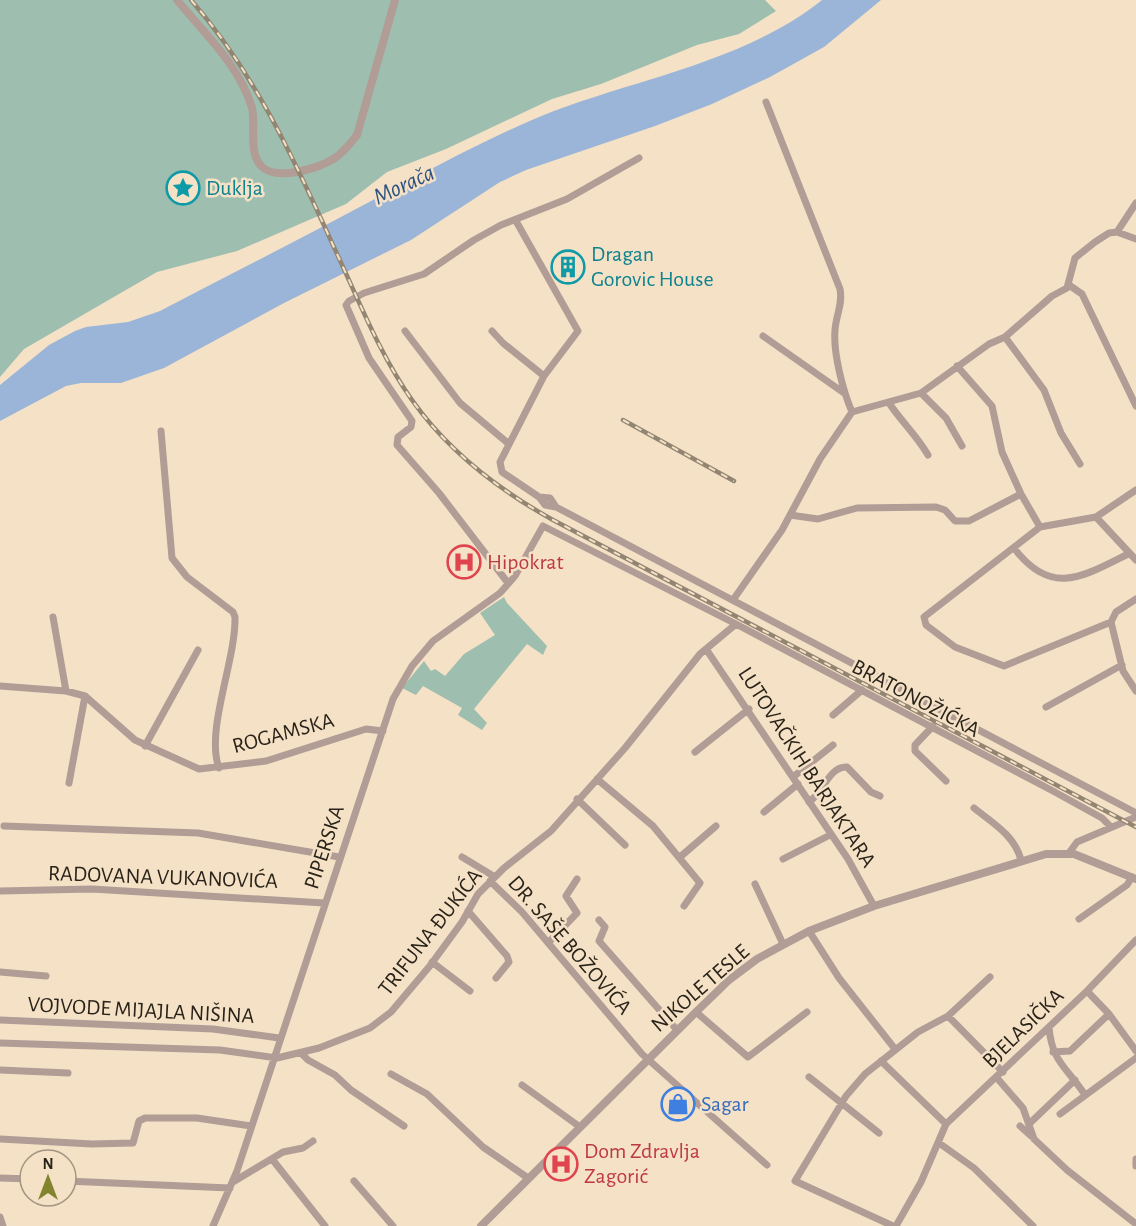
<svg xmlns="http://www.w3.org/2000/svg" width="1136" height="1226" viewBox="0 0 1136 1226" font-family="'Alegreya Sans',sans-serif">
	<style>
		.green { fill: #9ebfaf }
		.water { fill: #9bb5d8 }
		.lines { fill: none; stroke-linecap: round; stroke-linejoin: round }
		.minor { stroke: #b19c96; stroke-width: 7 }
		.tertiary { stroke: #b19c96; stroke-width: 8 }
		.rail-casing { stroke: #928572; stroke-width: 4.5 }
		.rail { stroke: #f4e1c6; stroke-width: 2; stroke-dasharray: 7; stroke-linecap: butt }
		.labels { text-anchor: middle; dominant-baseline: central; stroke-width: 5; stroke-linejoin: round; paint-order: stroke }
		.culture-label { font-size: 22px; fill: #0d838f; stroke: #f4e1c6; text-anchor: start }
		.health-label { font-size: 22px; fill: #be3a42; stroke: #f4e1c6; text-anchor: start }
		.street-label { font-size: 22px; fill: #2a2319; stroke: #f4e1c6 }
		.shop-label { font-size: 22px; fill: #366cbe; stroke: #f4e1c6; text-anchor: start }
		.water-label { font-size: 24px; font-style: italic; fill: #2e5280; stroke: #f4e1c6 }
	</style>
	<rect width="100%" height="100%" fill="#f4e1c6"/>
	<path class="green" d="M0 0H765L776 11 739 34 697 45 601 84 552 99 446 149 387 172 346 204 237 251 157 272 24 349 0 377Z
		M504 597 507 603 547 646 543 655 527 644 474 709 487 723 482 730 458 715 462 708 423 686 416 695 402 688 424 661 431 671 435 669 445 676 464 654 495 635 480 613Z"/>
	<path class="water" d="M822 0H881L824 47 770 77 712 104 655 126 526 170 500 182 411 240 284 303 164 368 121 383H81L66 386 0 421V385L49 345 75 331 86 327 128 322 160 311C231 274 302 238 373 200 427 171 482 141 539 117 632 79 742 64 822 0Z"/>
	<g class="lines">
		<path class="minor" d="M766 102 840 289C843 304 836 315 835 330 833 353 843 391 852 412
			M516 221 578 331 544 376 500 462 502 472 539 497 550 498 556 507 1136 813
			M1117 232 1136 203
			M1069 285 1082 294 1136 406
			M405 331 460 403 509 444
			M492 331 503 343 544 376
			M763 336 844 393
			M1005 337 1044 390 1061 433 1080 464
			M957 366 992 406 1002 452 1021 494 1040 527
			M921 393 946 418 962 446
			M889 403C901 421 917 436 928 455
			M161 431 172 558 187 577 233 612 235 617C236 661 205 730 219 768
			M539 497 545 505 556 507
			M790 515 818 519 857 508 936 507 945 510 955 521H969L1021 494
			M1096 517 1136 560
			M1014 548C1051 597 1082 577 1128 554
			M508 583 439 493 397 445 398 437 411 427 412 421 369 358 346 305 349 301 364 293 424 274 474 240 501 225 567 199 639 158
			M1136 599 1116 612 1111 622 1123 671 1136 691
			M733 600 782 530 820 459 852 412 921 393 989 344 1005 337 1052 296 1067 288 1075 258 1095 242 1109 233 1117 232 1136 239
			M53 617 66 691
			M1111 622 1004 666 955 647 926 625 924 617 1040 527 1096 517 1136 490
			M706 649 848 859 874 906
			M0 686 66 691 85 696 135 740 199 769 266 761 366 729 383 731
			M1046 707 1122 665
			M833 715 862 690
			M933 726 915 745V751L946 781
			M145 746 198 650
			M695 752 749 709
			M793 777 833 745
			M597 779 653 826 700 883 684 906
			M69 783 85 696
			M577 799 625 845
			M809 802C823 793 829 766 847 767L871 792 880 796
			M974 808C993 823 1015 836 1021 860
			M764 812 798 784
			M4 826 198 833 339 857
			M1069 853 1077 842 1136 817
			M462 857 495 877
			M680 857 716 826
			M783 859 830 835
			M490 881 522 912 642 1054 767 1165
			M755 884 783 944
			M0 891 92 889 324 903
			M468 911 507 956 509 962 496 978
			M1079 919 1127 885 1132 877
			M599 920 605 927 599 941 677 1030
			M809 931 839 978 895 1049
			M548 943 577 913 566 896 577 879
			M432 962 470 991
			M0 972 46 976
			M1087 991 1109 1014 1136 1051
			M696 1012 748 1057 807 1012
			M948 1016 1003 1072
			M0 1020 213 1029 279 1038
			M1049 1027C1052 1063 1067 1067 1085 1095
			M0 1043 220 1050 277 1058 319 1048 370 1028 391 1012 429 967 462 922 478 894 504 868 551 831 625 748 700 654 736 624 1053 791 1102 818 1111 827
			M1053 1052 1070 1051 1109 1014
			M301 1053 308 1060 335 1075 351 1090 404 1126
			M881 1061 946 1124
			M0 1070 68 1073
			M391 1074 427 1094 483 1147 528 1178
			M809 1077 879 1133
			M997 1078 1023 1108 1034 1139 1067 1170 1136 1224
			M522 1085 580 1127
			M1060 1114 1136 1058
			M1029 1124 1075 1080
			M1020 1126 1031 1136
			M0 1139 92 1144 133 1143 139 1121 145 1118H197L251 1126
			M939 1143 974 1168 1033 1226
			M272 1159 325 1226
			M1136 1159V1166
			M0 1178 30 1179
			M66 1181 230 1188
			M354 1181 393 1226
			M233 1182 283 1152 303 1148 313 1141
			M0 1217 3 1226
			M213 1226 237 1171 393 699 412 666 433 641 500 593 515 576 543 526 736 624
			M893 1226 795 1181 846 1096 865 1074 918 1032 948 1016 990 977
			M896 1226 921 1182 946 1124 1087 991 1136 940"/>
		<path class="tertiary" d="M177 0C204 33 240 66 252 108 256 126 248 151 261 166 277 182 319 168 335 158 344 152 350 144 357 135L395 0
			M481 1226 696 1012 729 980 757 959 809 931 874 906 1046 854H1074L1136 879"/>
		<g class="rail-casing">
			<path id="rail" d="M191 0C260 79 300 173 343 267 364 313 383 359 412 400 448 451 499 490 553 520L1136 827
				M623 420 734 481"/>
		</g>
		<use href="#rail" class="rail"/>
	</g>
	<defs>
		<g id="sight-ring" transform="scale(1.725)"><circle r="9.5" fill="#f4e1c6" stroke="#0f9aa8" stroke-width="1.5"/><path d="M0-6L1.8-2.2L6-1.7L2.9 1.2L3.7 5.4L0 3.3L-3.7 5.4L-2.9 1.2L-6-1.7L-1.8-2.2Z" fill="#0f9aa8"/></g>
		<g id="building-ring" transform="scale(1.725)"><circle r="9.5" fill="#f4e1c6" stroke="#0f9aa8" stroke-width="1.5"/><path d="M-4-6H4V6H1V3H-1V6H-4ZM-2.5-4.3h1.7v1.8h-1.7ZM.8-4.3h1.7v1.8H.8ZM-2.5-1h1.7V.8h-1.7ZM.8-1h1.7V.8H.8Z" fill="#0f9aa8"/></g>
		<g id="hospital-ring" transform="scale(1.725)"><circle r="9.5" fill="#f4e1c6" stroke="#e0444e" stroke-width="1.5"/><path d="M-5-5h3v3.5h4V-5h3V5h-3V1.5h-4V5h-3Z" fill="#e0444e"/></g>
		<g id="shop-ring" transform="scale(1.725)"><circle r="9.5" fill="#f4e1c6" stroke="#3f7fe0" stroke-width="1.5"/><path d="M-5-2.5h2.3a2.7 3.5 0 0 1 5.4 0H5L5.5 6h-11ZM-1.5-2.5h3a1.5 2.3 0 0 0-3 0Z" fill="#3f7fe0"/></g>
	</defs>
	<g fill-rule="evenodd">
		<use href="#sight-ring" x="183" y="188"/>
		<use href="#building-ring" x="568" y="267"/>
		<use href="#hospital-ring" x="464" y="562"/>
		<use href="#shop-ring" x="678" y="1104"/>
		<use href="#hospital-ring" x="561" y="1164"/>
	</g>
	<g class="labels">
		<g class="culture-label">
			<text x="206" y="188">Duklja</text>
			<text x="591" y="254">Dragan<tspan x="591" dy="25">Gorovic House</tspan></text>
		</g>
		<g class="health-label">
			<text x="487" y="562">Hipokrat</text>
			<text x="584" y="1151">Dom Zdravlja<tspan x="584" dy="25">Zagorić</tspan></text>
		</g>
		<g class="street-label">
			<text transform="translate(916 698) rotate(28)">BRATONOŽIĆKA</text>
			<text transform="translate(283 733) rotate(-15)">ROGAMSKA</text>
			<text transform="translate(807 767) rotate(57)">LUTOVAČKIH BARJAKTARA</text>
			<text transform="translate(324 847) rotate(-72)">PIPERSKA</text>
			<text transform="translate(163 877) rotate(2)">RADOVANA VUKANOVIĆA</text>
			<text transform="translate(430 932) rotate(-52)">TRIFUNA ĐUKIĆA</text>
			<text transform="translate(570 945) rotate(49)">DR. SAŠE BOŽOVIĆA</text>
			<text transform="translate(700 988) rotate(-41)">NIKOLE TESLE</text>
			<text transform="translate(141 1010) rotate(3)">VOJVODE MIJAJLA NIŠINA</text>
			<text transform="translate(1023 1028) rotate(-44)">BJELASIČKA</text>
		</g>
		<g class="shop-label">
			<text x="701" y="1104">Sagar</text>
		</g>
		<g class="water-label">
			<text transform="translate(404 185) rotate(-25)">Morača</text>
		</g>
	</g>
	<g transform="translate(48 1178)"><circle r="28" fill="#f4e1c6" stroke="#a39581" stroke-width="1.5"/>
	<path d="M0-4.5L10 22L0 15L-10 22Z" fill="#83842e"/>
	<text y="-9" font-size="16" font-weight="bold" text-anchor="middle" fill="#2a2319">N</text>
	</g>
</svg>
